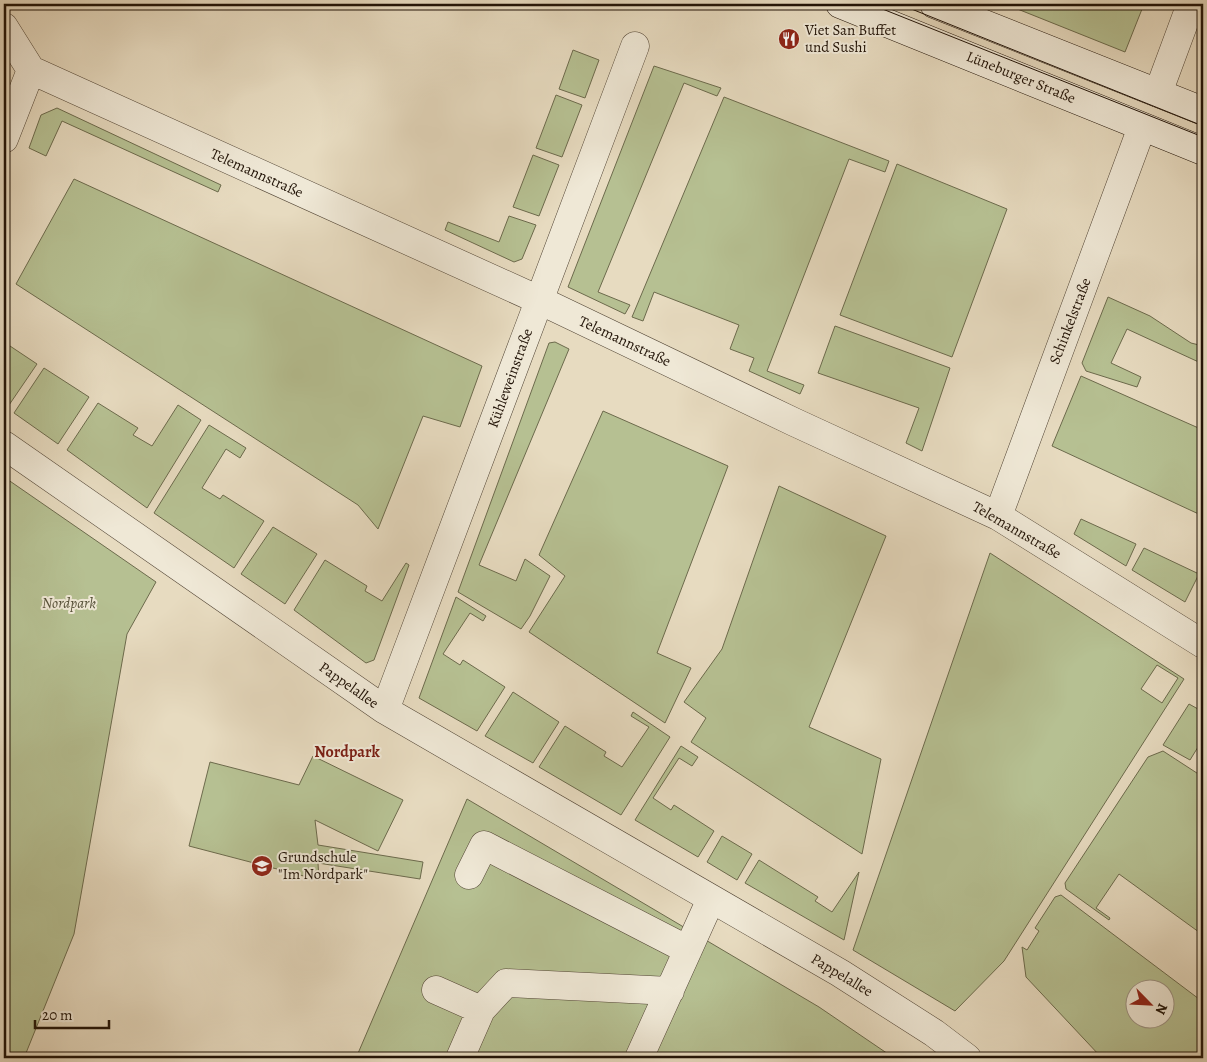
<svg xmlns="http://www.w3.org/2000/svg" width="1207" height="1062" viewBox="0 0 1207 1062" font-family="Alegreya,serif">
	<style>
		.green { fill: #b6c092; stroke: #6c6a4c; fill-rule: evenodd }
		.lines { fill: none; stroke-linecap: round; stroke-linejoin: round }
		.street-casing { stroke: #524535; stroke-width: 29 }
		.secondary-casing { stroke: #211307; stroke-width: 29 }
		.street { stroke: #efe8d6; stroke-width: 28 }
		.secondary { stroke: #efe8d6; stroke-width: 28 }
		.tram { stroke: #211307; stroke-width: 1 }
		.labels { text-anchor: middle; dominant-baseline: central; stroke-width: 4; stroke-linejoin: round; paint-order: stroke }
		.poi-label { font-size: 15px; fill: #211307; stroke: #efe8d6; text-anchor: start }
		.street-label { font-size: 15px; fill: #211307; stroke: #efe8d6 }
		.park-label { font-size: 15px; font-style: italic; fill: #555038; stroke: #efe8d6 }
		.neighbourhood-label { font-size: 16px; font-weight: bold; fill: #7a1f14; stroke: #efe8d6 }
	</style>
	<rect width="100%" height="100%" fill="#e7dbc0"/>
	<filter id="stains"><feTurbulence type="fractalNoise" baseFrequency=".004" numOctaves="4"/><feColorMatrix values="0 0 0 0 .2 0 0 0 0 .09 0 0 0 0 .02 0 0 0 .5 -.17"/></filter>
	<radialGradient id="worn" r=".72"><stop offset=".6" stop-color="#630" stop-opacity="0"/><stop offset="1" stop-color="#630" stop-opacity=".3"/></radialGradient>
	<path class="green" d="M1005 4H1144L1125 52Z
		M573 50 599 60 585 98 559 89Z
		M654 66 721 88 717 96 684 83 598 292 630 305 625 314 568 287Z
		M556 95 582 105 562 157 536 148Z
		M724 97 889 161 885 172 849 159 767 371 804 385 800 394 749 371 754 358 730 349 739 325 654 292 643 321 632 317Z
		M57 108 221 185 218 192 62 121 46 156 29 148 41 115Z
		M533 155 559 165 539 216 513 207Z
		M897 164 1007 209 952 357 840 315Z
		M74 179 482 366 460 427 423 416 378 529 358 505 16 284Z
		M509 216 536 225 522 259 514 262 445 230 448 222 499 242Z
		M1108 297 1150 316 1191 343 1203 346V364L1127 329 1111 363 1141 377 1137 387 1086 371 1082 363Z
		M835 326 950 368 922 451 906 443 919 408 818 373Z
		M4 342 37 364 7 408 4 406Z
		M555 342 569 349 479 565 516 581 525 559 550 576 530 616 521 629 458 592 549 343Z
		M44 368 89 397 58 444 14 413Z
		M1081 376 1203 430V516L1052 446Z
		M98 403 138 428 133 435 152 446 178 405 201 420 147 508 67 450Z
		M603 411 728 466 657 653 691 668 665 723 529 632 565 576 539 555Z
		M209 425 246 448 240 458 226 449 202 488 220 499 223 495 264 521 234 568 154 513Z
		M4 477 156 582 127 634 74 934 24 1058H4Z
		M779 486 886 536 809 727 881 759 862 854 691 742 706 718 684 702 722 649Z
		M1081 519 1136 544 1126 566 1074 534Z
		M273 527 317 554 285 604 241 574Z
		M1144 548 1199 574 1185 602 1132 570Z
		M990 553 1184 679 1004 961 955 1011 853 950ZM1157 665 1178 678 1162 703 1141 689Z
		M325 560 367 586 365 591 382 601 406 563 409 565 374 660 366 663 294 610Z
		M456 597 486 616 483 621 470 613 443 654 460 665 463 660 505 687 477 731 419 698Z
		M513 692 559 722 533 763 485 736Z
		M1203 702V739L1190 760 1163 745 1189 704 1198 709Z
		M633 712 670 737 621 815 539 767 565 726 606 752 604 756 622 767 649 727 631 716Z
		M681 746 698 757 692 766 679 758 653 798 671 810 674 805 714 831 698 857 635 820Z
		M1163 751 1203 777V935L1119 874 1096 908 1110 918 1109 920 1066 889 1065 883 1148 757Z
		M313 756 403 800 378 851 315 820 318 845 423 862 420 879 318 863 319 880 189 846 210 762 299 785Z
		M467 799 819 1007 894 1058H356Z
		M722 836 752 854 737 880 707 862Z
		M759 860 818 897 815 901 832 912 859 872 844 940 745 883Z
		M1061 895 1203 1002V1058H1098L1100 1056 1026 977 1022 947 1027 950 1039 931 1035 928 1055 897ZM1134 990H1164V1020H1134Z"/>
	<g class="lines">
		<g class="street-casing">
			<path id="street" d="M4 27 31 70
				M31 70 539 300 794 422 998 516 1203 644
				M1158 93 1191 4
				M4 139 31 70
				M4 445 385 710 840 973 934 1033 967 1058
				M998 516 1142 127
				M385 710 635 46
				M469 875 484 845 688 950
				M436 990 481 1010
				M460 1058 481 1010 506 983 670 991
				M639 1058 711 899"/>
		</g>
		<g class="secondary-casing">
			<path id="secondary" d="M840 4 1203 151
				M934 4 1203 111"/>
		</g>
		<use href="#street" class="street"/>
		<use href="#secondary" class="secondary"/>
		<path class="tram" d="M870 4 1203 137
			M899 4 1203 126"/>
	</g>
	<defs>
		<g id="restaurant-disc" transform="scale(1.125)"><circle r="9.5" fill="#8f2418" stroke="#efe8d6"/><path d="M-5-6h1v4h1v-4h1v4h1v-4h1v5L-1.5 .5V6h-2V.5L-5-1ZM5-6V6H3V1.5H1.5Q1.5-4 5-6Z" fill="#fff"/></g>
		<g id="school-disc" transform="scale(1.125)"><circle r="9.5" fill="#8f2418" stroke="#efe8d6"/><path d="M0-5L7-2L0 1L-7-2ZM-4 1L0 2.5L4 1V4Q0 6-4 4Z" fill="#fff"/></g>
	</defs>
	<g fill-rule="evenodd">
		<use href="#restaurant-disc" x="789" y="39"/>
		<use href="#school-disc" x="262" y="866"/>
	</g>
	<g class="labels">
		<g class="poi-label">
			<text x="805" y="30">Viet San Buffet<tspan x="805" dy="17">und Sushi</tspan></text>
			<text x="278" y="857">Grundschule<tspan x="278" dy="17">"Im Nordpark"</tspan></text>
		</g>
		<g class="street-label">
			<text transform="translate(1021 77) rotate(22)">Lüneburger Straße</text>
			<text transform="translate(257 173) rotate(24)">Telemannstraße</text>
			<text transform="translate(1070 321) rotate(-69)">Schinkelstraße</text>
			<text transform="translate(625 341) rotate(25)">Telemannstraße</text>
			<text transform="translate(510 378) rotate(-70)">Kühleweinstraße</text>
			<text transform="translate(1017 530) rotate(30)">Telemannstraße</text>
			<text transform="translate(349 685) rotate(35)">Pappelallee</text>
			<text transform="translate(842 975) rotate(31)">Pappelallee</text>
		</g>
		<g class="park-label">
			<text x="69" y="603">Nordpark</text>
		</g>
		<g class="neighbourhood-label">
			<text x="347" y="752">Nordpark</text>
		</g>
	</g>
	<rect width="1207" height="1062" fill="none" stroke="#e7dbc0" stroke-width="20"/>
	<rect x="5" y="5" width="1197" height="1052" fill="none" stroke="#211307" stroke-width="2.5"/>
	<rect x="10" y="10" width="1187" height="1042" fill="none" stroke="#211307"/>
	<g transform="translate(1150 1004) rotate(114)"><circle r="24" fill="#efe8d6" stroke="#9d9383"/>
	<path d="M0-4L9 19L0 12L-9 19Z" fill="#8f2418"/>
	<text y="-8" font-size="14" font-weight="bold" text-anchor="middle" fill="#211307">N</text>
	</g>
	<path d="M35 1020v8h74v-8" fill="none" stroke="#211307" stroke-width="2.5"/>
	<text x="42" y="1020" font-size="15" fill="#211307" stroke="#efe8d6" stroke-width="4" paint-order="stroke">20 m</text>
	<rect width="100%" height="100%" filter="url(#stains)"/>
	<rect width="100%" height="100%" fill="url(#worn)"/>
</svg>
